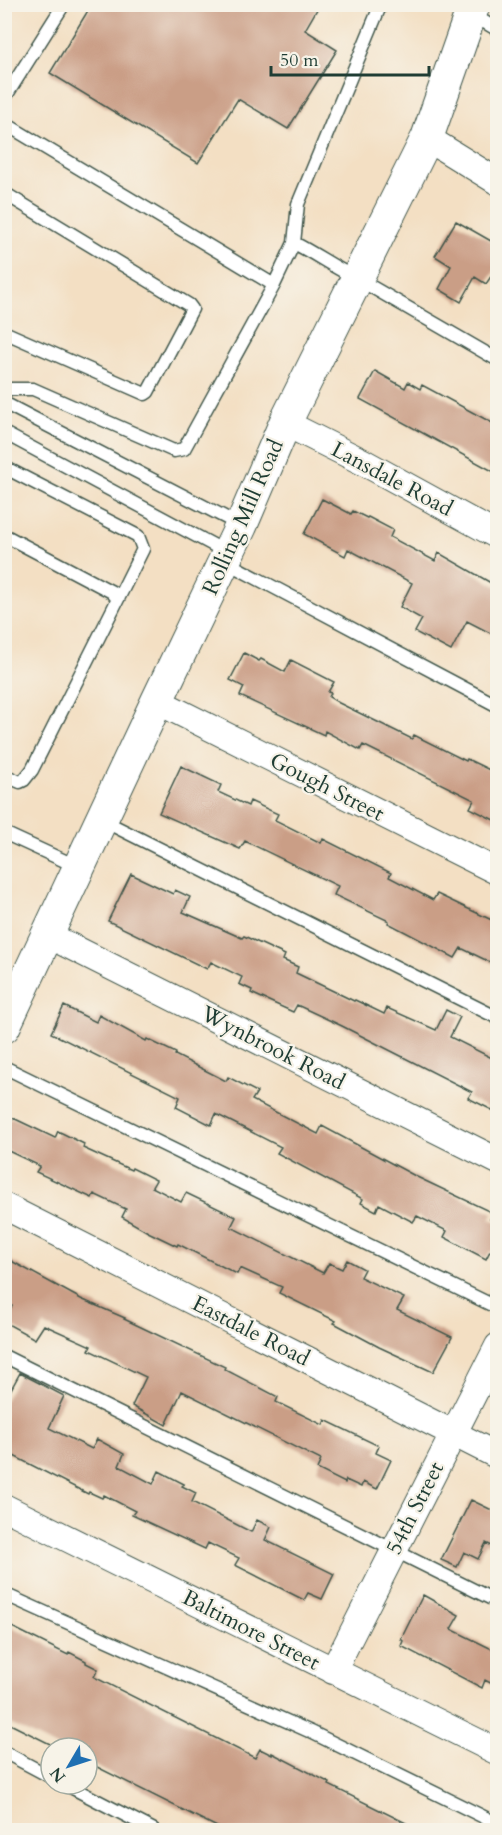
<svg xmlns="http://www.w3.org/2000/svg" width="502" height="1835" viewBox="0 0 502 1835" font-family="Cardo,serif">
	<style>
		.building { fill: #ca9e86 }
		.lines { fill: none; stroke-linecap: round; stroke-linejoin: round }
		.service-casing { stroke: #3f5549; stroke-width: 15 }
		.minor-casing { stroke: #3f5549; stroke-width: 28 }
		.tertiary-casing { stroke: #3f5549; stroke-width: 34 }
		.service { stroke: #fff; stroke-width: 12 }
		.minor { stroke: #fff; stroke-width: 26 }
		.tertiary { stroke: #fff; stroke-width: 32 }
		.labels { text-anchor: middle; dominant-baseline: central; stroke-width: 4.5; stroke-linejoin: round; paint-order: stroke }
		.street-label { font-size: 22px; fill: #1f3d34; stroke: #f7f3e8 }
	</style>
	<rect width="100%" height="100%" fill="#f7f3e8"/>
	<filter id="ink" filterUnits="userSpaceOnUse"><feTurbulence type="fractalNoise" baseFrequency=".0167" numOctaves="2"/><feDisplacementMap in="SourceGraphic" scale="12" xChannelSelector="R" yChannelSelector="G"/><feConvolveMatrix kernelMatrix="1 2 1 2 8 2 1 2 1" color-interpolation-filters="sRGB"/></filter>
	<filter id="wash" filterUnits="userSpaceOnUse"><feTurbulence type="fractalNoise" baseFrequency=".008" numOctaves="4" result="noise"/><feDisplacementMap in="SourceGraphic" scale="24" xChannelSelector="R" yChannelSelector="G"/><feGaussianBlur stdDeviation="1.35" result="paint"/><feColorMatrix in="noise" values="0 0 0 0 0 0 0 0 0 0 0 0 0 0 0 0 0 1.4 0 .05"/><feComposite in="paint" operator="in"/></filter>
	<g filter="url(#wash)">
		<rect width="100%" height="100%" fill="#f3dfc3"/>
		<g id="blocks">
			<path class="building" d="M92 4H320L305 30 337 50 288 129 238 99 198 163 50 73Z
				M456 221 498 245V266L486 284 475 277 461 302 439 289 451 266 435 256Z
				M375 371 405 388 408 382 420 389 422 385 498 426V474L360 399Z
				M322 499 351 514 353 511 367 518 368 517 393 530 390 537 435 561 439 553 498 587V637L467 621 451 651 415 632 422 619 400 607 412 583 348 549 345 556 304 534Z
				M244 653 259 661 261 659 285 672 291 660 334 682 328 692 331 693 329 697 339 703 412 739 414 735 466 761 467 759 498 774V822L470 808 474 800 363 745 360 750 325 731 324 735 240 696 244 687 230 680Z
				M181 766 221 785 218 792 248 806 250 801 278 814 275 820 321 843 323 839 391 873 389 877 433 900 437 894 498 923V966L461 948 455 958 388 923 389 921 334 895 338 886 245 841 240 849 159 813Z
				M131 874 173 894 175 890 190 897 183 912 242 938 244 936 285 955 283 960 298 967 296 973 354 1001 355 1000 384 1014 387 1008 436 1030 446 1010 460 1017 450 1037 498 1061V1113L468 1098 472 1092 342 1026 297 1005 293 1012 251 993 252 990 239 984 242 977 211 962 207 969 108 921Z
				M64 1006 96 1022 99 1015 146 1041 147 1039 176 1053 175 1055 226 1081 228 1077 257 1092 252 1100 318 1134 322 1126 417 1177 493 1213 490 1219 498 1222V1255L490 1251 486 1259 444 1237 447 1231 417 1216 413 1222 379 1204 376 1211 361 1203 363 1199 277 1153 281 1147 216 1114 211 1125 176 1107 180 1097 51 1033Z
				M11 1117 55 1138 58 1131 84 1144 83 1148 131 1170 132 1168 156 1180 152 1187 181 1202 186 1193 236 1217 231 1227 323 1273 329 1263 342 1269 347 1260 364 1269 360 1277 404 1298 397 1310 452 1337 433 1372 379 1347 334 1323 336 1321 279 1293 282 1287 240 1268 237 1274 178 1244 177 1246 148 1232 122 1217 126 1209 94 1194 92 1198 36 1172 40 1166 4 1149V1130Z
				M4 1257 81 1299 125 1318 124 1319 225 1367 224 1369 278 1397 276 1402 323 1425 325 1420 379 1446 376 1453 391 1460 377 1489 363 1482 361 1487 346 1480 345 1483 317 1469 321 1460 182 1391 166 1425 132 1406 146 1377 89 1350 91 1346 44 1325 35 1339 4 1322 12 1306 4 1302Z
				M20 1373 64 1396 49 1428 92 1449 97 1439 124 1454 119 1466 153 1484 159 1471 184 1484 182 1486 196 1493 192 1502 251 1532 257 1520 271 1527 265 1540 334 1574 322 1599 308 1593 304 1600 235 1565 239 1558 208 1543 205 1549 132 1515 135 1511 104 1495 102 1498 89 1492 88 1494 4 1451V1402Z
				M471 1500 498 1513V1549L486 1543 478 1559 464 1552 457 1567 441 1560Z
				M423 1595 459 1615 451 1629 498 1652V1687L485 1680 482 1688 401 1646 403 1641 401 1639Z
				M4 1623 68 1655 69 1652 86 1661V1663L98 1669 94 1677 255 1758 260 1749 272 1755V1753L330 1783 329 1785 420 1830H223L87 1762V1748H58L4 1721Z"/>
		</g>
	</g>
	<g filter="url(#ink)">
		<use href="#blocks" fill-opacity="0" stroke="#3f5549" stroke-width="1.5"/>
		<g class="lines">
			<g class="service-casing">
				<path id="service" d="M471 14 498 30
					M4 99 64 4
					M4 123 274 285 294 243 298 204 381 4
					M4 193 189 305 192 309 148 392 145 394 4 332
					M294 243C316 254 336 269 358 279L498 360
					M4 389H33L174 451 184 449 274 285
					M4 403 240 525
					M4 433 228 553
					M4 467 138 536 143 549 118 599
					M4 535 112 592 118 599 32 770 24 780 20 782 4 775
					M226 562 498 706
					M102 820 498 1018
					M4 833 78 867
					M4 1067 498 1308
					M4 1356 498 1602
					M4 1594 311 1732 498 1824
					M4 1752 51 1777
					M65 1784 154 1830"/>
			</g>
			<g class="minor-casing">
				<path id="minor" d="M427 138 498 182
					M285 423 363 462 498 536
					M157 701 498 872
					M48 935 498 1161
					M4 1206 498 1456
					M4 1507 498 1752
					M333 1671 498 1346"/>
			</g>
			<g class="tertiary-casing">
				<path id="tertiary" d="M4 1027 157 701 241 526 285 423 427 138 474 4"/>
			</g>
			<use href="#service" class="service"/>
			<use href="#minor" class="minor"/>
			<use href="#tertiary" class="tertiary"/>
		</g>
	</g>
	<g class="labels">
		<g class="street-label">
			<text transform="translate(392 479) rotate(28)">Lansdale Road</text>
			<text transform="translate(243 517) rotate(-66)">Rolling Mill Road</text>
			<text transform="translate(327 787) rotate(27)">Gough Street</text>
			<text transform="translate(273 1048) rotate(27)">Wynbrook Road</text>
			<text transform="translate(251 1331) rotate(27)">Eastdale Road</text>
			<text transform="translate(415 1508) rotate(-63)">54th Street</text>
			<text transform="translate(251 1630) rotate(27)">Baltimore Street</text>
		</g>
	</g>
	<rect width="502" height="1835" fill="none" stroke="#f7f3e8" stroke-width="24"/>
	<g transform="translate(69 1766) rotate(231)"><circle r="28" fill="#f7f3e8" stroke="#a1aaa0" stroke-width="1.5"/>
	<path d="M0-4.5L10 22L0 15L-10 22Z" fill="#1f6fb2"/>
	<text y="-9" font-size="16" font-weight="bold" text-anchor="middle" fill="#1f3d34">N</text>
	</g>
	<path d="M271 66v9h158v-9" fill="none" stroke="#1f3d34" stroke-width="3"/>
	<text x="280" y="66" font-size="18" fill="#1f3d34" stroke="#f7f3e8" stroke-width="4.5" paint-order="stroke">50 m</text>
</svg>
